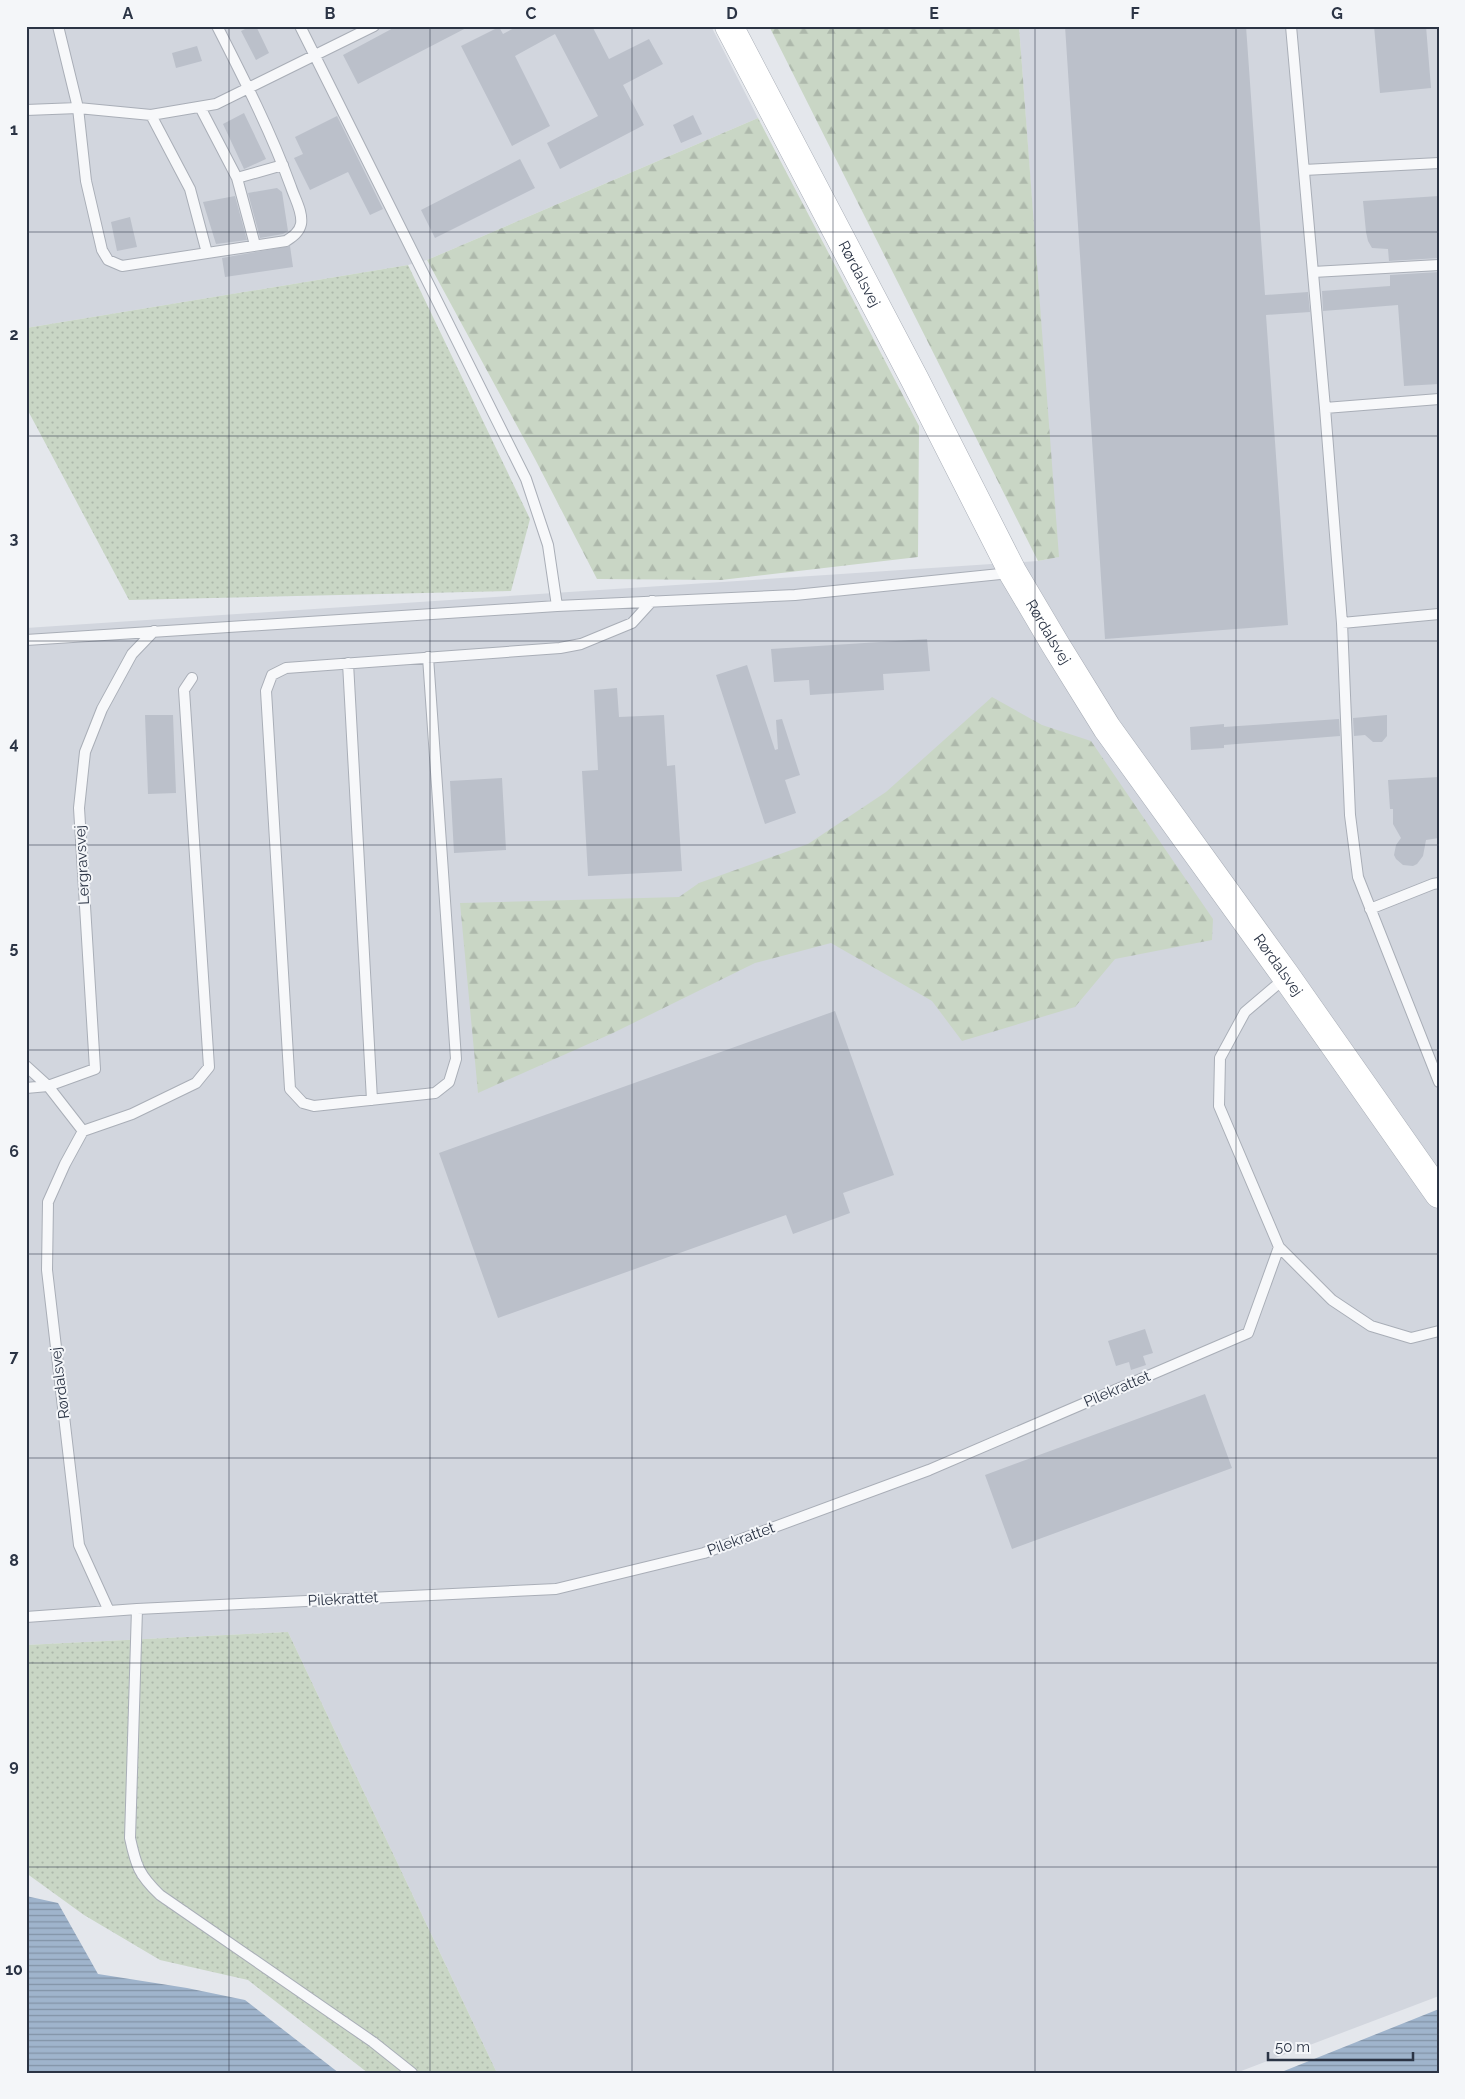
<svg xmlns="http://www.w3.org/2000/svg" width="1465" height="2099" viewBox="0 0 1465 2099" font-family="Raleway,sans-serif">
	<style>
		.built { fill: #d2d6de }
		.grass { fill: url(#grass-dots) }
		.forest { fill: url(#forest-firs) }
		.water { fill: url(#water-rules) }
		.building { fill: #bbc0ca }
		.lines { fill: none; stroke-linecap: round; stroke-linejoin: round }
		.lane-casing { stroke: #a9aeb7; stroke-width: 12 }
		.secondary-casing { stroke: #a9aeb7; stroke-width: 29 }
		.lane { stroke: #f7f8fa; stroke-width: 10 }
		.secondary { stroke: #fff; stroke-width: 28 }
		.grid { fill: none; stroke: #2b3445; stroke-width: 1; stroke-opacity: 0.55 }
		.labels { text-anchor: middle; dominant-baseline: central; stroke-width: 4; stroke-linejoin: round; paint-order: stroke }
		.street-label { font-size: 15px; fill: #2b3445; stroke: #f4f6f9 }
		.neatline { fill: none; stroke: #2b3445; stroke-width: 2 }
		.grid-label { font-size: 16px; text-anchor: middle; font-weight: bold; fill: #2b3445 }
	</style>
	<defs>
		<pattern id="grass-dots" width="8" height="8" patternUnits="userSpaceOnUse" patternTransform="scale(1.25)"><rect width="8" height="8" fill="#c9d6c5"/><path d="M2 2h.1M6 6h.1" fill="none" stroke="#adb8ab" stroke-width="1.8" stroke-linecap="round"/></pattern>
		<pattern id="forest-firs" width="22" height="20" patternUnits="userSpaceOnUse" patternTransform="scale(1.25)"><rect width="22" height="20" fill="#c9d6c5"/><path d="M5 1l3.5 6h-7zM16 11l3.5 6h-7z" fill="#adb8ab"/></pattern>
		<pattern id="water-rules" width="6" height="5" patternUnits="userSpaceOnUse" patternTransform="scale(1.25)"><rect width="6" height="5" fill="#9fb4cc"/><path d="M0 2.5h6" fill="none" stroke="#8293a7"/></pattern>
	</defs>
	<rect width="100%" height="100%" fill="#e4e7ec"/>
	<path class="built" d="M26 26H711L758 118 427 260 408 265 26 328Z
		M1019 26H1439V1996L1236 2073H497L288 1632 26 1645V628L1038 561 1058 557Z"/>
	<path class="grass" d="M408 265 530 519 511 591 129 600 26 407V328Z
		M288 1632 497 2073H368L248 1980 160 1960 84 1915 26 1873V1645Z"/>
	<path class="forest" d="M769 26H1019L1059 557 1038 561Z
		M758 118 919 426 918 557 721 580 597 579 535 459 427 260Z
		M992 697 1042 725 1091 741 1213 919 1212 940 1115 959 1075 1007 962 1041 932 1001 831 943 755 963 613 1033 478 1093 460 903 679 897 699 883 808 844 886 792Z"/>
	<path class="water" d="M26 1896 58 1903 98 1974 187 1988 245 2000 339 2073H26Z
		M1439 2009V2073H1279Z"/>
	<path class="building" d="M251 26H256L269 53 256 60 241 31Z
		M397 26H470L358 84 343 55Z
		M518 26H592L609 59 649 39 663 64 623 85 644 125 560 169 547 143 598 116 555 34 515 56 550 126 512 146 461 46 499 27 503 34Z
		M1065 26H1246L1265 295 1308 292 1310 312 1266 315 1288 625 1105 639Z
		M1374 26H1426L1431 88 1380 93Z
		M197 46 202 61 176 68 172 53Z
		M244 113 266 159 244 169 223 124Z
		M693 115 702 134 681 143 673 125Z
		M337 116 383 209 370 215 348 172 310 190 294 158 303 154 295 137Z
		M520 159 535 188 435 238 421 210Z
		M277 188 282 192 288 231 283 234 260 238 248 193Z
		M235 196 247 240 216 244 203 202Z
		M1439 196V258L1389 261 1388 249 1372 248 1368 241 1366 232 1363 201Z
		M130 217 137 247 117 251 111 222Z
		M290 246 293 267 225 277 222 258Z
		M1439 272V384L1404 386 1398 305 1323 311 1322 291 1390 286V275Z
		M927 639 930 671 883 674 884 690 810 695 809 680 774 682 771 649Z
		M747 665 775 750 778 749 776 720 782 719 800 775 785 780 796 813 765 824 716 675Z
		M617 688 619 717 664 715 667 766 675 765 682 871 588 876 582 771 598 770 594 690Z
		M145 715H173L176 793 148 794Z
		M1387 715V736L1382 742H1373L1365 735 1354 736 1353 718Z
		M1339 719 1340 736 1224 745V748L1191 750 1190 727 1224 724V727Z
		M1439 777V838L1426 840 1423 856 1417 864 1413 866 1403 865 1396 859 1394 855 1396 845 1401 838 1393 824V809H1390L1388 780Z
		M502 778 506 850 454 853 450 781Z
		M835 1011 894 1175 843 1193 850 1213 793 1234 786 1215 498 1318 439 1153Z
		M1145 1329 1153 1353 1143 1356 1146 1365 1131 1370 1129 1362 1116 1366 1108 1341Z
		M1205 1394 1232 1468 1012 1549 985 1475Z"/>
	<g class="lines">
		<g class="lane-casing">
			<path id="lane" d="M58 26 78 108 86 181 102 250 108 260 122 266 286 241C292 237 299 233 301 224 303 212 295 199 291 187 271 132 244 79 217 26
				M300 26 526 479 548 545 557 606
				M1291 26 1325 408 1342 623 1350 815 1358 877 1439 1082
				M200 107 237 178 255 245
				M26 110 78 108 151 115 216 104 374 26
				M151 115 190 189 207 253
				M1304 170 1439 163
				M237 178 283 165
				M1313 272 1439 265
				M1325 408 1439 399
				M1342 623 1439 614
				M26 640 557 606 795 595 1010 573
				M428 657 456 1059 449 1082 435 1093 314 1106 303 1103 290 1089 266 691 272 675 286 668 560 648 581 644 632 623 652 601
				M348 663 372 1100
				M1370 909 1433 884 1439 883
				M1285 978 1245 1012 1220 1058 1219 1106 1279 1247 1332 1300 1371 1326 1411 1338 1439 1331
				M26 1066 48 1086 26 1088
				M83 1131 132 1114 196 1083 209 1067 184 690 192 678
				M137 1609 130 1838C136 1866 139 1875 160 1895L373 2042 412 2073
				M109 1611 79 1545 47 1270 48 1202 65 1164 83 1131 48 1086 95 1069 79 808 85 752 102 709 132 654 154 631
				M26 1617 137 1609 556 1589 704 1553 929 1470 1248 1333 1279 1247"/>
		</g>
		<g class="secondary-casing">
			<g id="secondary">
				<path id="s1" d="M729 26 915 380 1013 573 1055 644 1107 728 1286 976 1439 1194"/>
			</g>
		</g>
		<use href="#lane" class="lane"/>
		<use href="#secondary" class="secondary"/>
	</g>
	<path class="grid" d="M229 26V2073M430 26V2073M632 26V2073M833 26V2073M1035 26V2073M1236 26V2073M26 232H1439M26 436H1439M26 641H1439M26 845H1439M26 1050H1439M26 1254H1439M26 1458H1439M26 1663H1439M26 1867H1439"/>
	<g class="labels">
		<g class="street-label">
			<text stroke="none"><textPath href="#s1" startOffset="280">Rørdalsvej</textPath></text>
			<text stroke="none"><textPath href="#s1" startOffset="685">Rørdalsvej</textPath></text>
			<text transform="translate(82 865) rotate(-93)">Lergravsvej</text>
			<text stroke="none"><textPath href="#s1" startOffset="1090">Rørdalsvej</textPath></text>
			<text transform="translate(60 1383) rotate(-97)">Rørdalsvej</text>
			<text transform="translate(1117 1389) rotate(-23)">Pilekrattet</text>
			<text transform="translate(741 1539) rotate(-20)">Pilekrattet</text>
			<text transform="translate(343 1599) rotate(-3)">Pilekrattet</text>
		</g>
	</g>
	<rect width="1465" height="2099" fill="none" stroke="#f4f6f9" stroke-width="55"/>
	<path d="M1268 2052v8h145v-8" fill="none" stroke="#2b3445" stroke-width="2.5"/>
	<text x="1275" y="2052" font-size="15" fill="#2b3445" stroke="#f4f6f9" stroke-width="4" paint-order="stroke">50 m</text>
	<rect x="28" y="28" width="1410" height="2044" class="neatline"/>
	<g class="grid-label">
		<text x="128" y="19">A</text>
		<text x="330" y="19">B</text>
		<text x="531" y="19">C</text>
		<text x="732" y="19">D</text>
		<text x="934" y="19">E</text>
		<text x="1135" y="19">F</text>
		<text x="1337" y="19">G</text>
		<text x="14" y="135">1</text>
		<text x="14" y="340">2</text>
		<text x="14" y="544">3</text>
		<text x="14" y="749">4</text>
		<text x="14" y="953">5</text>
		<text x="14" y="1157">6</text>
		<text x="14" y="1362">7</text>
		<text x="14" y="1566">8</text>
		<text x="14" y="1771">9</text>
		<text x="14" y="1975">10</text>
	</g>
</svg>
